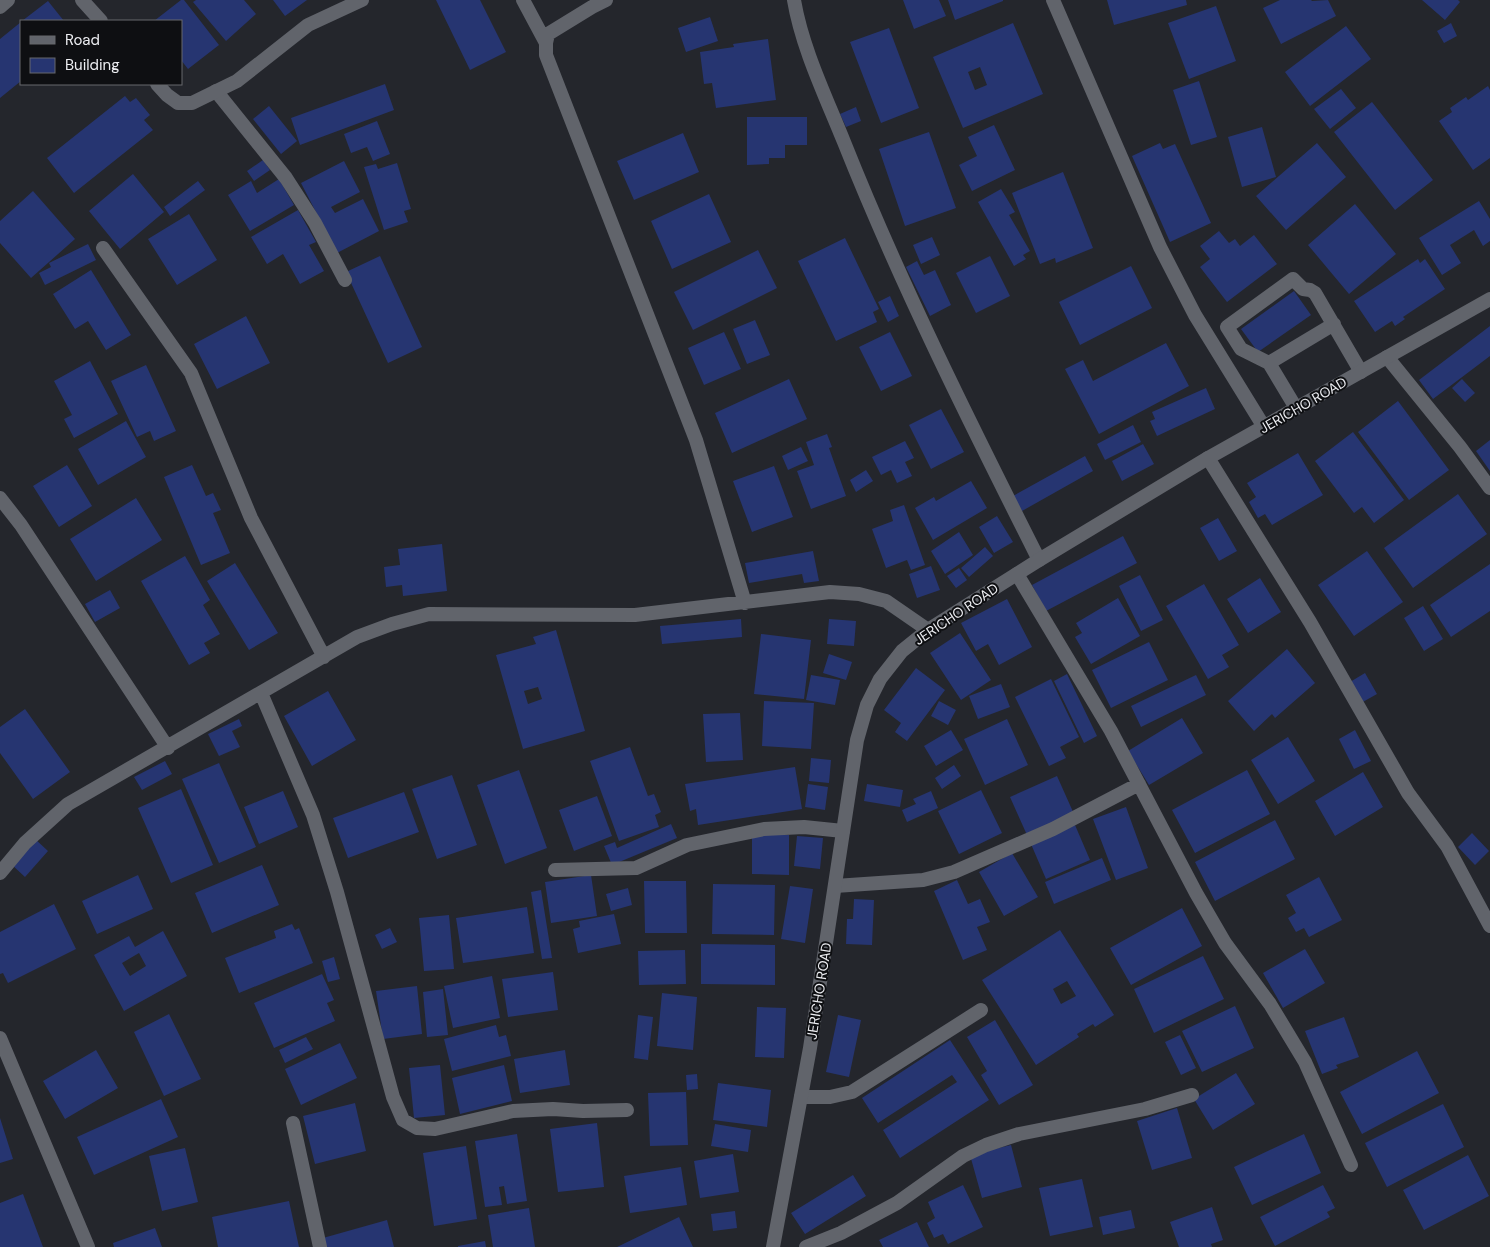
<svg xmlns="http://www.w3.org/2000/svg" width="1490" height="1247" viewBox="0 0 1490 1247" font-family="'DM Sans',sans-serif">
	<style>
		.building { fill: #263571; fill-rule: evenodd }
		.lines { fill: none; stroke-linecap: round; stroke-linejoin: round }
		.service { stroke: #61646b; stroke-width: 14 }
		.minor { stroke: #61646b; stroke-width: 14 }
		.tertiary { stroke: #61646b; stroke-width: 14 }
		.labels { text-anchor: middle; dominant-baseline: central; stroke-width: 4; stroke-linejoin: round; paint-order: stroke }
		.street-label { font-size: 14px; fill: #edeef2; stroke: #0e0f12 }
	</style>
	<rect width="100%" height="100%" fill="#24262c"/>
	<path class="building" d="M181 0H184L219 45 188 69 181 60V21H154Z
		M196 0H244L256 14 226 41 193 2Z
		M273 0H307L285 16Z
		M436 0H480L506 52 470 70Z
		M903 0H939L946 16 914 29Z
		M948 0H1003V1L955 20Z
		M1107 0H1186L1187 5 1114 25Z
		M1280 0H1311L1312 1 1328 0 1336 16 1281 44 1263 8Z
		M1422 0H1458L1460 2 1445 20Z
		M48 1 64 21H22Z
		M1216 6 1236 61 1189 79 1168 23Z
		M710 17 718 41 686 52 678 28Z
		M21 22V81L0 98V39Z
		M1013 23 1043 94 963 128 933 57ZM980 67 987 85 975 90 968 72Z
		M1451 23 1457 36 1444 43 1437 31Z
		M1346 26 1371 59 1310 106 1285 72Z
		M889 28 919 108 881 123 850 42Z
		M768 39 776 100 716 108 712 83 704 84 700 52 734 47 733 44Z
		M1199 81 1217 137 1191 145 1173 90Z
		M385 84 394 110 300 145 291 118Z
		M1488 86 1490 90V158L1473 170 1439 121 1452 112 1450 108 1466 97 1468 100Z
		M1341 89 1356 108 1330 129 1314 109Z
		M125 96 130 102 136 98 150 115 144 120 153 130 74 193 47 158Z
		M1372 102 1433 180 1395 210 1334 132Z
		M269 106 297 141 281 154 253 119Z
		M856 107 861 121 846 127 840 114Z
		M747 117H807V145H785V158H769V164L747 165Z
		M377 121 390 154 373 161 367 147 351 153 344 134Z
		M994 125 1015 170 972 191 959 165 977 156 968 137Z
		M1262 127 1276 177 1242 187 1228 137Z
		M929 132 956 208 905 226 879 149Z
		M683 133 699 172 634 200 617 161Z
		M1160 143 1163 149 1175 144 1211 223 1170 242 1132 156Z
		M1317 143 1346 177 1286 230 1256 196Z
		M263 160 270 170 254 181 247 171Z
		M344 161 360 192 331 207 335 213 363 199 379 231 337 253 301 183Z
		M397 163 411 209 404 211 408 222 384 230 364 167 376 164 378 169Z
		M1063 172 1093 248 1056 263 1055 258 1040 264 1012 193Z
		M133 174 164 212 120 249 89 211Z
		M279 179 294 205 250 231 228 195 251 181 257 193Z
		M198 181 205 190 170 216 164 207Z
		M1001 189 1015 212 1009 215 1030 251 1023 255 1026 259 1014 266 978 202Z
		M33 191 75 239 31 278 0 243V221Z
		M709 194 731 242 672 269 651 221Z
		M1479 201 1490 219V241L1483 246 1474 230 1450 245 1461 263 1442 275 1419 238Z
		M1355 204 1396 254 1349 294 1308 245Z
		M298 210 316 242 309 245 324 271 300 284 283 254 267 264 251 237Z
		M189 214 217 260 177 285 148 239Z
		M1219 231 1229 243 1235 239 1240 246 1254 235 1277 264 1227 302 1200 267 1210 259 1200 246Z
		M932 237 940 255 921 264 913 245Z
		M845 238 879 309 873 312 877 322 836 341 798 261Z
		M88 244 96 260 45 285 39 273 51 267 49 263Z
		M758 250 777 288 693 330 674 292Z
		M380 256 422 347 388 363 346 272Z
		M990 256 1010 296 976 313 956 273Z
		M1418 259 1420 263 1425 259 1445 289 1403 317 1405 319 1395 326 1392 321 1375 332 1354 301Z
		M917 261 924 275 935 270 951 305 930 316 906 267Z
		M1131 266 1152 308 1080 345 1059 302Z
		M91 270 131 335 106 350 88 321 75 329 53 294Z
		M1294 291 1311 315 1258 352 1241 329Z
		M890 296 899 316 888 322 878 302Z
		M246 316 270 363 217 389 194 344Z
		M755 320 770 355 747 364 733 329Z
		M1490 326V356L1433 399 1419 380Z
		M724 332 741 369 704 385 688 348Z
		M890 332 912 376 881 391 859 347Z
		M1166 343 1189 386 1099 434 1065 369 1083 360 1093 381Z
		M90 361 118 414 74 438 64 419 72 415 54 381Z
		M146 365 176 431 154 441 150 431 137 437 111 381Z
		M789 379 807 419 732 453 715 413Z
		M1462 379 1475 393 1465 402 1452 388Z
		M1206 388 1215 409 1157 436 1150 421 1155 419 1152 412Z
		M1398 401 1449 470 1409 500 1358 432Z
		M941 409 964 452 931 469 909 425Z
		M126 421 146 457 98 485 78 449Z
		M1133 425 1141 442 1105 460 1097 444Z
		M1353 432 1404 500 1374 523 1362 507 1354 513 1315 461Z
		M827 434 832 447 829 448 846 496 811 509 797 471 814 465 806 442Z
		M1490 440V471L1476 451Z
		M905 441 914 458 905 462 912 476 897 483 891 470 881 475 872 457Z
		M1143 444 1154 464 1122 481 1112 461Z
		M801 447 808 461 788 470 782 456Z
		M1298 453 1323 495 1272 525 1265 514 1258 518 1249 502 1256 497 1247 483Z
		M1085 456 1093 471 1022 511 1013 496Z
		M67 465 92 506 59 527 33 486Z
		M192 465 206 496 213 493 221 510 213 513 230 553 201 565 164 477Z
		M774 466 793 517 752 532 733 481Z
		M866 470 873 481 856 492 850 480Z
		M971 481 987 508 933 540 915 508 934 497 936 501Z
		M1458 494 1487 534 1413 588 1384 548Z
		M136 498 162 540 96 581 70 539Z
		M904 505 925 565 911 570 907 560 886 568 872 529 893 521 890 510Z
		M997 516 1013 542 994 553 979 527Z
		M1218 518 1237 551 1219 561 1200 528Z
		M959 532 973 555 945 574 931 551Z
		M1123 536 1137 563 1046 611 1032 585Z
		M442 544 447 591 403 596 402 585 386 587 384 567 400 565 398 549Z
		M985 547 993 556 969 577 961 568Z
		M813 551 819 581 804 583 802 574 749 583 745 563Z
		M1367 551 1403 602 1354 636 1318 585Z
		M185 556 210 600 203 605 220 634 204 643 210 653 189 665 141 581Z
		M235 563 278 633 249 650 207 581Z
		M1490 564V611L1451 637 1430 605Z
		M931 566 940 590 917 598 909 574Z
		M959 568 967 580 956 588 947 576Z
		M1140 575 1163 620 1141 631 1119 586Z
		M1260 578 1281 612 1248 633 1227 599Z
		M1204 584 1239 645 1222 655 1229 667 1208 679 1166 606Z
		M110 590 120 608 95 622 85 604Z
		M1118 598 1140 636 1091 664 1075 637 1082 633 1076 623Z
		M1007 599 1032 647 999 665 988 644 976 651 961 623Z
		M1423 606 1443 639 1424 651 1404 618Z
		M741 619 742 637 662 644 660 626Z
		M829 619 856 621 854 646 827 644Z
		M556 630 585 731 523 749 496 655 536 644 533 637ZM538 687 542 699 528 704 524 691Z
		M960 633 991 680 961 700 930 653Z
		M761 634 811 640 804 699 754 694Z
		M1149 642 1168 680 1111 708 1092 670Z
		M1287 649 1315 683 1275 718 1272 714 1254 731 1228 701Z
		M829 654 852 662 846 680 823 673Z
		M916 668 945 690 907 741 895 732 901 723 884 710Z
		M1365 673 1377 694 1361 703 1350 682Z
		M1067 674 1097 736 1084 743 1054 681Z
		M811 675 840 680 835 705 806 700Z
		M1196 675 1206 695 1141 727 1131 706Z
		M1051 679 1079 737 1060 747 1066 758 1049 766 1015 697Z
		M1001 684 1010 707 978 719 969 696Z
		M328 691 356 740 312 766 284 716Z
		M764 701 814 703 811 749 762 746Z
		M939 701 956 710 948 725 931 716Z
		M25 709 70 772 33 799 0 753V727Z
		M740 713 743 760 706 762 703 714Z
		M1182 718 1203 753 1149 785 1128 751Z
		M239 719 242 726 232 731 240 747 219 756 208 734Z
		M1007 719 1028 765 985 785 964 739Z
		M951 730 963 750 936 766 924 746Z
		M1355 730 1371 761 1354 769 1339 739Z
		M1288 737 1315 781 1278 804 1251 760Z
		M630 747 648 796 654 794 661 812 655 815 659 827 619 841 590 761Z
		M811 758 831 760 829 783 809 781Z
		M165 761 172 774 142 790 134 777Z
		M219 763 256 847 219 863 182 779Z
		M954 765 961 776 942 789 935 778Z
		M795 767 802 809 698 825 696 809 690 811 685 784Z
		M519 770 547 848 505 864 477 785Z
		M1247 770 1270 814 1195 853 1172 810Z
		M1363 772 1383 807 1335 836 1315 801Z
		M452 775 477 845 437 859 412 789Z
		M1057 776 1074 814 1027 835 1010 797Z
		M808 784 828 787 825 810 805 807Z
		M867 784 903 790 900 807 864 801Z
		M181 789 213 865 171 883 138 808Z
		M981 790 1002 833 959 854 938 811Z
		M283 791 298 827 259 844 244 807Z
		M931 791 938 808 907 822 902 810 916 804 913 799Z
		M404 792 419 832 348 858 333 818Z
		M597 796 612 836 574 851 559 810Z
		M1126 807 1148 868 1116 880 1093 819Z
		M1275 820 1295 859 1215 901 1195 862Z
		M671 824 677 838 612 865 604 846 615 842 617 848Z
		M1075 825 1090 860 1046 879 1031 844Z
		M1472 833 1489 851 1475 865 1458 847Z
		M752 835H789V875L752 874Z
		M797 836 823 838 820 869 794 866Z
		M34 838 48 851 25 877 11 864Z
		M1012 853 1038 897 1004 916 979 872Z
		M1102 858 1111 880 1054 904 1045 882Z
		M262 865 279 905 212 933 195 893Z
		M138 875 153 909 97 934 82 901Z
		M591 875 597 916 551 923 545 882Z
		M1319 877 1342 920 1309 937 1304 928 1296 932 1288 918 1296 913 1286 895Z
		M957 880 968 904 980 899 990 922 977 927 987 950 963 960 934 891Z
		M644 881H686L687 933H645Z
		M713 884 775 885 774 935 712 934Z
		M790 886 813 889 805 943 781 939Z
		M628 888 632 905 611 911 606 894Z
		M541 890 552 958 542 959 531 892Z
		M854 899 874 900 872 945 846 944 847 919H853Z
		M54 904 76 949 8 983 3 973 0 974V932Z
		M527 907 534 953 463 963 456 918Z
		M1182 908 1202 946 1131 985 1110 948Z
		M614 914 621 944 578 953 573 929 580 927 579 921Z
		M449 915 454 969 424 971 419 918Z
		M292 924 295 930 299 928 313 963 239 993 225 958 276 938 274 931Z
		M390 928 397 942 382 949 375 935Z
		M1060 930 1114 1015 1095 1027 1093 1024 1077 1034 1079 1037 1036 1065 982 980ZM1067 981 1076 996 1061 1004 1053 989Z
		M163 931 187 976 124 1011 94 955 129 936 135 947ZM139 953 146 966 130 976 122 963Z
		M701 944 775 945V985L701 984Z
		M1305 949 1325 983 1283 1008 1263 973Z
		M685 950 686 984 639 985 638 951Z
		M1203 956 1224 999 1154 1033 1134 989Z
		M334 957 340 979 328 982 322 961Z
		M553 972 558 1010 508 1017 502 979Z
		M322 974 334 1000 327 1003 335 1021 274 1048 254 1003Z
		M492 976 500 1018 453 1028 444 986Z
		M417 986 422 1034 383 1039 376 991Z
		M443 989 448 1035 427 1037 423 992Z
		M662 993 697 997 693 1050 657 1046Z
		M1235 1006 1254 1048 1202 1072 1182 1031Z
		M757 1007 786 1008 784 1058 755 1057Z
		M169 1014 201 1079 164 1096 134 1032Z
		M638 1015 653 1017 648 1060 634 1058Z
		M838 1015 861 1020 849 1077 826 1072Z
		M1344 1017 1359 1057 1336 1065 1338 1068 1322 1074 1305 1031Z
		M995 1020 1033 1085 999 1105 981 1075 987 1071 967 1037Z
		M496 1025 499 1037 506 1035 511 1056 452 1071 444 1039Z
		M1180 1035 1196 1068 1181 1075 1165 1042Z
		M306 1037 313 1049 285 1063 279 1050Z
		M950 1040 989 1100 900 1158 883 1130 957 1082 952 1075 878 1123 862 1098Z
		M340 1043 357 1078 301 1105 285 1069Z
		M96 1050 118 1088 65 1119 43 1081Z
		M565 1050 570 1085 520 1093 514 1059Z
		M1417 1051 1439 1093 1362 1134 1340 1092Z
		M440 1065 445 1115 414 1118 409 1068Z
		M504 1065 512 1101 460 1114 452 1078Z
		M1236 1073 1255 1104 1213 1130 1194 1099Z
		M697 1074 698 1089 687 1090 686 1075Z
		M718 1083 771 1090 767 1127 713 1120Z
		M686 1092 688 1145 650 1146 648 1093Z
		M161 1099 178 1137 94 1175 77 1137Z
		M355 1103 366 1151 315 1164 303 1116Z
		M1443 1104 1464 1147 1387 1187 1365 1143Z
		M1177 1108 1192 1158 1152 1170 1137 1121Z
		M0 1118 13 1159 0 1163Z
		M597 1123 604 1187 558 1192 550 1129Z
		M715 1124 751 1130 748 1152 711 1146Z
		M517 1134 527 1201 507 1204 504 1186 499 1187 502 1205 485 1207 475 1141Z
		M1304 1134 1321 1173 1252 1205 1234 1167Z
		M1011 1145 1022 1187 982 1198 970 1155Z
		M466 1146 477 1219 434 1226 423 1153Z
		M185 1148 198 1202 162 1211 149 1156Z
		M733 1154 739 1192 700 1198 694 1161Z
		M1468 1155 1489 1196 1424 1230 1403 1190Z
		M681 1167 687 1205 630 1213 624 1176Z
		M853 1175 866 1196 805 1234 791 1213Z
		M1082 1179 1093 1227 1050 1236 1039 1188Z
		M963 1185 983 1227 948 1244 943 1234 934 1238 927 1223 935 1218 928 1202Z
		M1323 1185 1335 1208 1327 1212 1330 1217 1275 1246 1260 1217Z
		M23 1194 43 1247H0V1203Z
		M289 1201 299 1247H218L212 1217Z
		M1212 1207 1223 1240 1211 1244 1212 1247H1179L1170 1222Z
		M529 1208 535 1247H493L488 1215Z
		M1131 1210 1135 1228 1103 1235 1099 1217Z
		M735 1211 737 1228 713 1231 711 1214Z
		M679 1217 693 1247H617Z
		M387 1220 394 1247H325L323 1238Z
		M917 1222 929 1247H883L879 1240Z
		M155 1228 162 1247H114L113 1243Z
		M485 1241 486 1247H458V1246Z"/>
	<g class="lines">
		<path class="service" d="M216 91 286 178 315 223 345 280
			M1269 363 1334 324
			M1296 408 1269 363 1241 349 1227 327 1293 279 1303 289 1310 290 1315 293 1361 372"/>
		<path class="minor" d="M82 0 101 21
			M523 0 546 43
			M606 0 592 7 548 34 546 43V55L696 440 745 603
			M794 0C802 48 826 97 844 142 901 285 970 423 1039 560
			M1053 0 1160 247 1195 315 1264 427
			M0 7 8 0
			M157 84 167 95 178 103H192L237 81 308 25 362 0
			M103 248 191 373 251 518 324 657
			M1387 357 1460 447 1490 488
			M1208 458 1310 622 1408 793 1447 846 1490 926
			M0 498 21 525 168 748
			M1017 574 1111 731 1196 893 1225 943 1270 1004 1305 1062 1351 1165
			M261 693 313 815 337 892 393 1097 403 1120 417 1128 435 1129 513 1111 553 1109 583 1111 627 1110
			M555 870 636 868 687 845 764 829 804 827 843 831
			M0 873 25 843 68 804 357 637 392 624 429 614 635 615 830 592 859 594 886 601 928 630
			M835 886 923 880 954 872 1053 829 1139 784
			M0 1038 88 1247
			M801 1097H830L852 1092 981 1010
			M293 1123 320 1247
			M806 1247 841 1233 897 1203 963 1156 986 1145 1019 1134 1145 1109 1192 1095"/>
		<path class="tertiary" d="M773 1247 810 1048 857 740 867 705 880 679 902 651 928 630 1039 560 1208 458 1490 299"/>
	</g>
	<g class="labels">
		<g class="street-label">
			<text transform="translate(1303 405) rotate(-30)">JERICHO ROAD</text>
			<text transform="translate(956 614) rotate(-34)">JERICHO ROAD</text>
			<text transform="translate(819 991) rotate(-81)">JERICHO ROAD</text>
		</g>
	</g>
	<rect x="20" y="20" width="162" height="65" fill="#0e0f12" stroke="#67686c"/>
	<rect x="30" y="36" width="25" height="8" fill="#61646b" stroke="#67686c"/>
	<text x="65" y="45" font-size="15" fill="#edeef2">Road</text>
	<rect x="30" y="58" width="25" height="15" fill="#263571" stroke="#67686c"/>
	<text x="65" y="70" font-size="15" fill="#edeef2">Building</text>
</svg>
